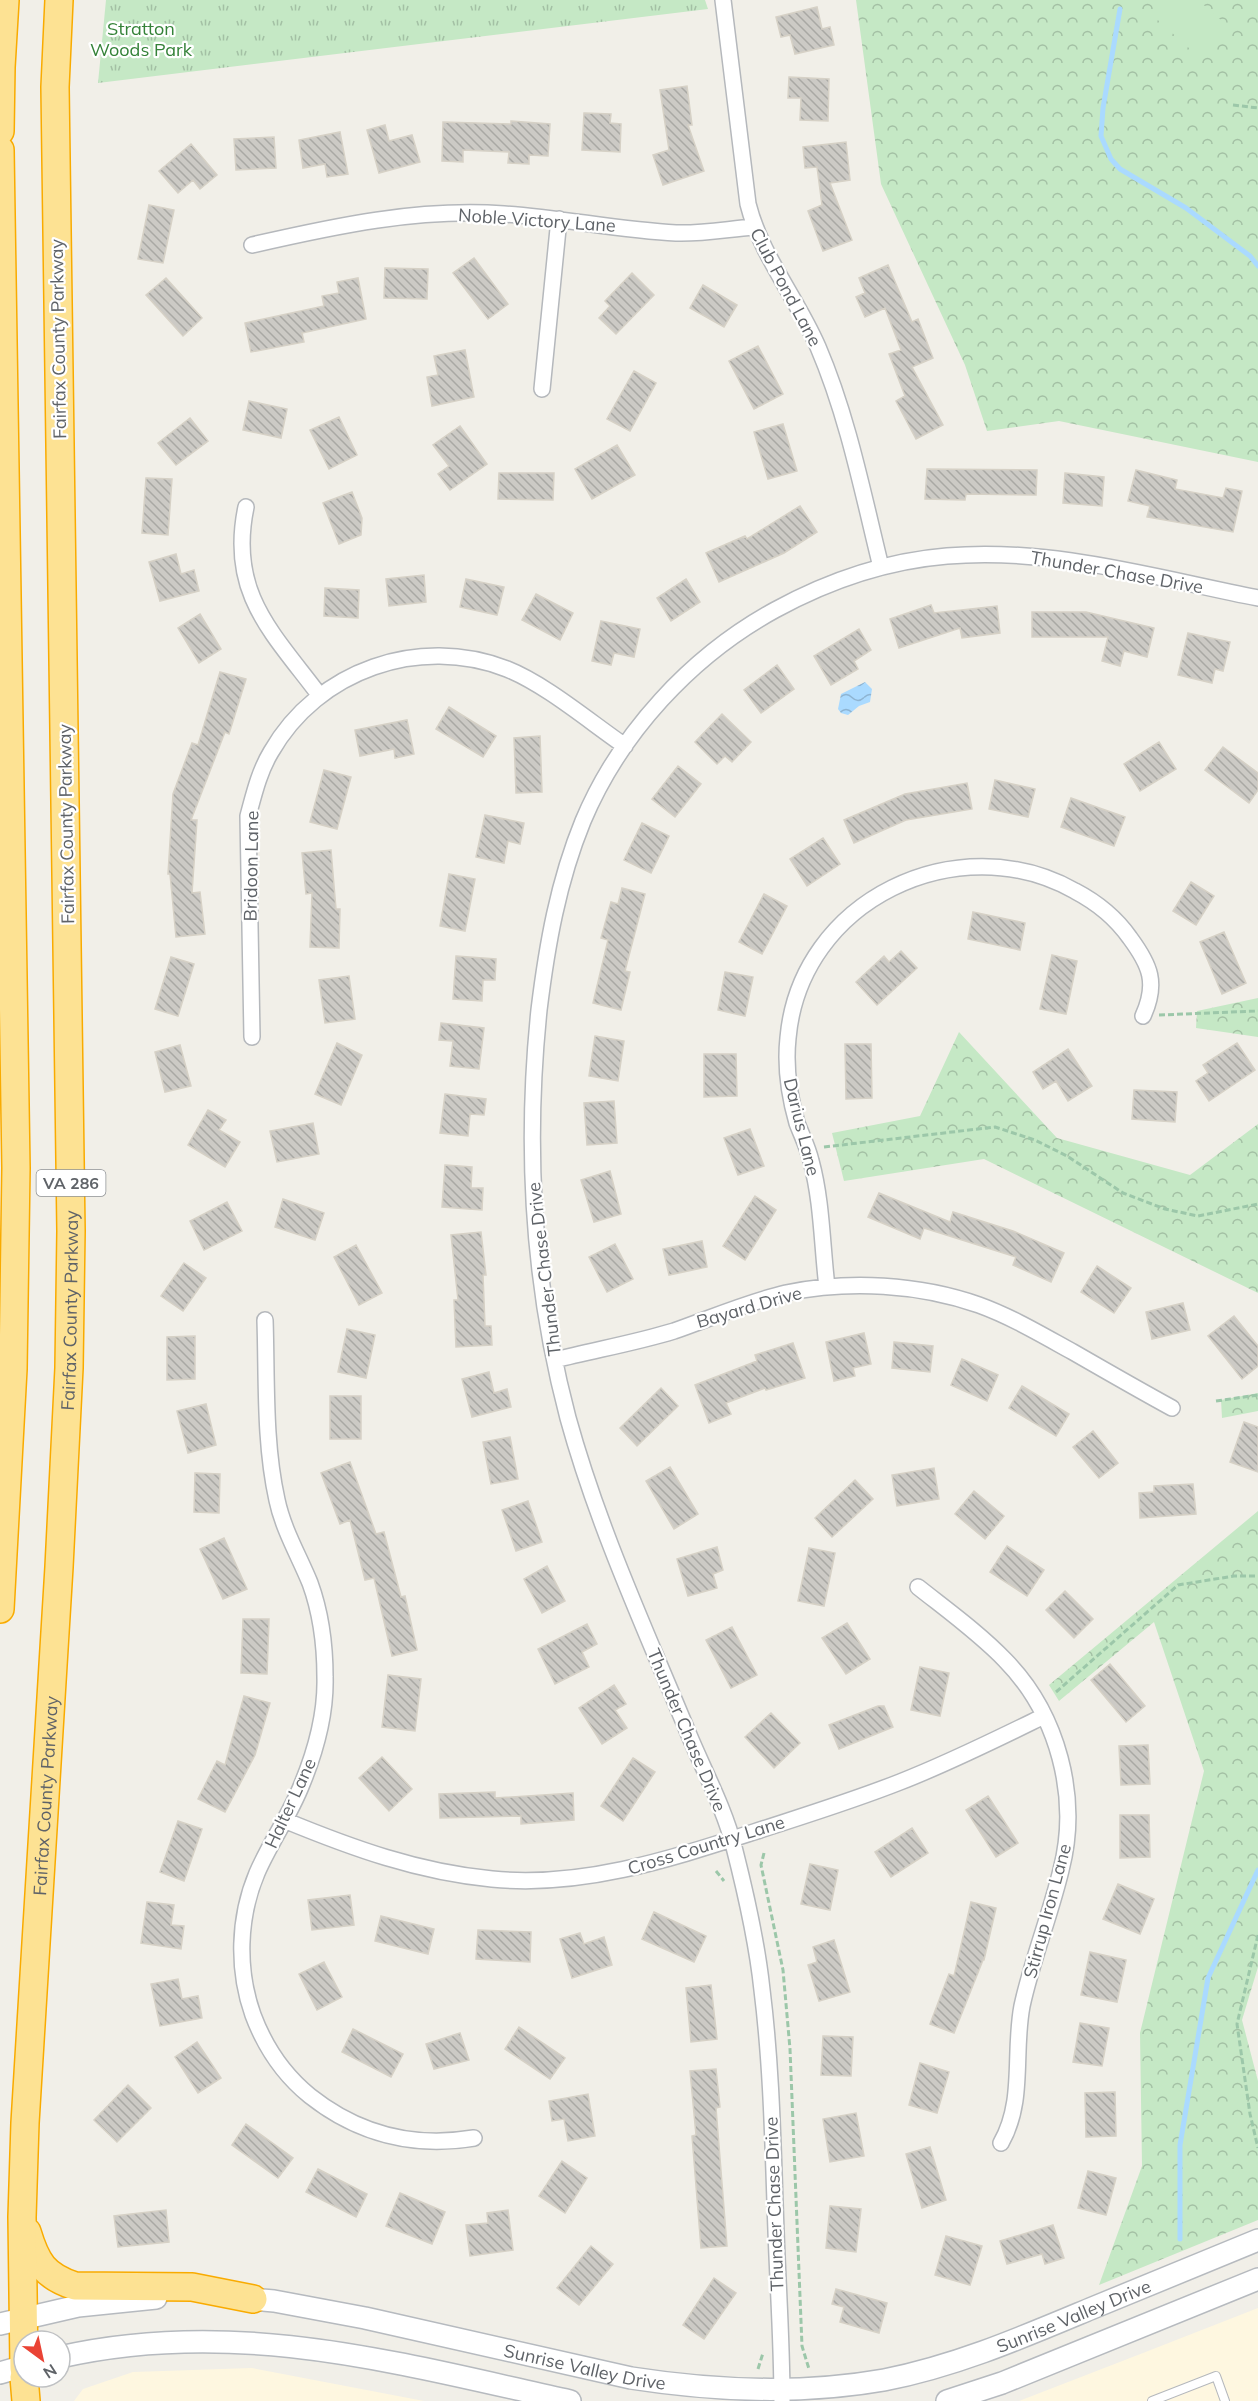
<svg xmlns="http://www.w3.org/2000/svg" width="1258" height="2401" viewBox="0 0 1258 2401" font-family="Mulish,sans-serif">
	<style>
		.commercial { fill: #fef7e0 }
		.grass { fill: url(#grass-tufts) }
		.forest { fill: url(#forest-crowns) }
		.pitch { fill: #c5e8c5 }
		.water { fill: url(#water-waves) }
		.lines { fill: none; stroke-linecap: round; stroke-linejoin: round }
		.stream { stroke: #aadaff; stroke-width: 5 }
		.building { fill: url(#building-back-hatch); stroke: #d6d1c6; stroke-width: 1.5 }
		.lane-casing { stroke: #b5b8bc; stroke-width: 10 }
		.street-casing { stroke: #b5b8bc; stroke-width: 18 }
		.secondary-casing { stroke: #b6babf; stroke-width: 24 }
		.highway-casing { stroke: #f9ab00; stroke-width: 30 }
		.path { stroke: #9cc7a9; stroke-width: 3; stroke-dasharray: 6 3; stroke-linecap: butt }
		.lane { stroke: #fff; stroke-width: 8 }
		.street { stroke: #fff; stroke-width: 15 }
		.secondary { stroke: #fff; stroke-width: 21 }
		.highway { stroke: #fde293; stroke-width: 27 }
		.labels { text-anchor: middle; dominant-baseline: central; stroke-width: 4.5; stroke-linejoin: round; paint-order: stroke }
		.shield { fill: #fff; stroke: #8f9295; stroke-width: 1.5 }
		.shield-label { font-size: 16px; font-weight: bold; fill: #5f6368 }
		.park-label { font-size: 18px; fill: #348238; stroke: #fff }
		.street-label { font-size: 18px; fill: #5f6368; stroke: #fff }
	</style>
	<defs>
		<pattern id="grass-tufts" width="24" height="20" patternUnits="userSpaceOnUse" patternTransform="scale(1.5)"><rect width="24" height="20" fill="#c5e8c5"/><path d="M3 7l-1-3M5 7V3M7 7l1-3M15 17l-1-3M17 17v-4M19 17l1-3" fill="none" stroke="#a3c0a4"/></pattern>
		<pattern id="forest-crowns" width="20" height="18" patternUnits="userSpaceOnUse" patternTransform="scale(1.5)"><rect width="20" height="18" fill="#c5e8c5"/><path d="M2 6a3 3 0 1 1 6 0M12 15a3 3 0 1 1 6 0" fill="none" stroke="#a3c0a4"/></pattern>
		<pattern id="water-waves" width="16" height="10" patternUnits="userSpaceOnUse" patternTransform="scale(1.5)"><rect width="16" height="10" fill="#aadaff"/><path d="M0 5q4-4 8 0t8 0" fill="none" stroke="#8eb4d2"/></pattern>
		<pattern id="building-back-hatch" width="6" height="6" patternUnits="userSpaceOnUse" patternTransform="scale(1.5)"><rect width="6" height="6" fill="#cccac5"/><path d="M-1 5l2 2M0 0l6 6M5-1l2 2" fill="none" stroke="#a9a8a4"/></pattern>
	</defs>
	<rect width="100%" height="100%" fill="#f1efe8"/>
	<path class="commercial" d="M1258 2308V2401H1019L1143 2353Z
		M252 2368 424 2401H74L83 2389 133 2372Z"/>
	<path class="grass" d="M106 0H705L708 9 98 83Z"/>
	<path class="forest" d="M856 0H1258V462L1059 421 987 431 965 365 881 184Z
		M1258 998V1037L1196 1028 1197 1011Z
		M959 1032 1057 1138 1190 1175 1258 1124V1293L984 1159 844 1181 832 1133 920 1116Z
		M1258 1393V1411L1222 1418 1221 1400Z
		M1258 1511V1967L1242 2020 1258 2081V2220L1099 2285 1142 2166 1140 2033 1204 1771 1154 1622 1059 1701 1049 1685Z"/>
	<path class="pitch" d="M1162 0H1198L1229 27 1200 58 1150 13Z"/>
	<path class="water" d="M865 682 872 689 870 702 859 706 848 715 841 713 838 709 841 694Z"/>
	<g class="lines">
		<path class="stream" d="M1120 9 1103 108 1101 136 1111 159 1120 169 1186 208 1250 256 1258 266
			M1180 2239V2145L1208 1978 1258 1870"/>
	</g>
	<path class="building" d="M817 7 822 29 830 27 834 45 795 54 790 35 781 37 776 17Z
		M789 77 829 79 828 121 800 120 801 98H788Z
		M687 86 692 125H688L704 171 663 185 653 155 669 150 660 90Z
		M584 113 611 114 610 123 621 124 620 152 582 150Z
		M511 121 550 124 548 156 529 155V164L508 163 509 152 463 150V162L442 161 443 122 511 124Z
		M385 125 389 141 412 135 420 162 379 173 367 130Z
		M340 132 348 174 327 177 325 164 303 168 299 140Z
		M274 137 276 168 236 170 234 139Z
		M846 142 850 180 830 183 852 240 823 251 808 211 822 205 817 167 805 168 803 147Z
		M191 144 217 175 200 189 193 180 178 193 159 171Z
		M149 205 174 210 163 263 138 259Z
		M474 258 508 304 488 319 453 273Z
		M888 265 912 322 918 319 933 358 912 367 943 425 916 439 896 401 905 396 889 354 901 350 885 308 865 317 856 297 865 293 859 278Z
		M385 268 428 269 427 299 384 298Z
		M632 273 654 295 616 334 599 318 610 306 605 301Z
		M166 278 202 318 183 336 146 295Z
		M358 278 366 319 302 333 304 342 251 352 245 323 324 306 322 296 339 293 337 282Z
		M703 285 737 305 724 327 690 308Z
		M758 346 783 394 754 409 729 361Z
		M465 350 474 397 432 406 427 377 438 375 434 356Z
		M634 371 656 383 630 431 607 419Z
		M249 401 287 409 281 438 243 430Z
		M339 417 357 455 329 469 310 430Z
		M190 418 208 441 176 465 158 443Z
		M783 424 797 471 768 479 754 432Z
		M460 426 487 464 450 490 438 474 449 466 433 445Z
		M617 445 635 475 592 499 575 469Z
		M927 469 1037 470 1036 495 966 494 965 500 925 499Z
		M1136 470 1177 480 1175 489 1223 498 1226 488 1242 491 1233 532 1147 517 1150 506 1128 501Z
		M499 473H554L553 500 498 499Z
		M1065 473 1104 477 1102 506 1063 503Z
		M146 478 172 479 168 535 142 533Z
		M352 492 362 518 361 535 339 544 323 503Z
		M800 506 817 532 784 553 719 582 706 553 745 536 747 539Z
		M176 554 181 574 194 570 199 591 160 601 149 562Z
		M424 575 426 602 389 606 386 579Z
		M466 579 504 587 497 615 460 607Z
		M686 579 700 602 671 621 657 598Z
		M325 588 359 590 358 618 324 616Z
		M536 594 573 613 560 640 522 620Z
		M931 605 934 613 997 606 1000 633 962 638 960 628 899 648 890 619Z
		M1032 612H1086L1154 628 1147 657 1124 651 1120 666 1102 661 1108 637H1032Z
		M200 614 221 649 199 663 178 628Z
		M601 621 640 629 634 657 614 653 611 665 592 661Z
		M859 629 871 650 854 661 858 669 831 685 814 656Z
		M1188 633 1230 642 1223 671 1215 669 1212 683 1178 675Z
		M777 665 794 689 761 713 744 690Z
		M220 672 246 679 229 734 225 732 191 820H197L192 893 200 892 205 934 176 937 170 874H168L173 794 192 743 198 745Z
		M449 707 496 736 483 757 436 729Z
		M722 714 751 742 732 762 725 756 717 764 695 742Z
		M407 720 414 754 395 758 394 749 360 756 355 730Z
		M540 736 542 792 516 793 514 738Z
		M1159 742 1176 769 1140 791 1124 764Z
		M1223 747 1258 773V790L1249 803 1205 770Z
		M678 766 701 784 675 817 652 799Z
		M324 770 351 777 337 829 310 822Z
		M995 780 1035 789 1028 817 989 809Z
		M967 783 972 809 906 820 854 843 844 820 905 794Z
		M1071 798 1125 817 1114 846 1061 827Z
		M485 815 524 823 520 844 508 841 504 863 476 857Z
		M642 823 669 836 651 873 624 860Z
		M823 838 840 864 807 886 790 859Z
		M331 850 336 909H340L339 948 310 947 312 893 306 894 302 853Z
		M449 874 475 879 465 931 440 926Z
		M1191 882 1214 896 1196 925 1173 911Z
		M622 888 645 894 625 971 630 972 621 1010 593 1003 608 940 601 938 611 902 618 904Z
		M764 894 787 906 762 954 739 942Z
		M973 912 1025 923 1020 950 968 939Z
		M1224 932 1246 983 1222 994 1200 942Z
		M901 951 917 968 877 1005 856 982 884 956 889 962Z
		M1052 955 1077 961 1066 1014 1040 1009Z
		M456 956 496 959 495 980H483L482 1001 453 999Z
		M171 957 194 964 178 1016 155 1009Z
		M725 972 753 977 745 1016 718 1010Z
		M349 976 355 1019 325 1023 319 980Z
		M441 1023 484 1028 479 1069 450 1066 453 1041 439 1040Z
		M595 1036 624 1041 618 1081 589 1076Z
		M337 1043 362 1055 341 1105 315 1094Z
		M1237 1043 1255 1070 1209 1101 1196 1081 1208 1073 1203 1065Z
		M845 1044H871L872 1098 846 1099Z
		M180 1045 191 1086 165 1092 155 1052Z
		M1068 1049 1092 1086 1068 1101 1056 1081 1043 1089 1033 1072Z
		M704 1054H736L737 1096 704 1097Z
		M1134 1090 1177 1092 1175 1122 1132 1119Z
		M445 1094 486 1099 484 1115 470 1114 468 1136 440 1133Z
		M614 1101 617 1143 587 1145 584 1103Z
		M208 1110 226 1120 219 1130 240 1142 225 1167 188 1145Z
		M313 1123 319 1154 277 1162 270 1131Z
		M750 1129 764 1166 738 1175 724 1138Z
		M445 1165 472 1167 471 1188H483L482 1210 442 1207Z
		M610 1171 621 1214 594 1222 581 1180Z
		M879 1193 950 1222 953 1212 1013 1231 1064 1253 1051 1282 1013 1265 1016 1257 924 1228 920 1239 868 1217Z
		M755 1196 776 1210 745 1260 723 1246Z
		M283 1199 324 1213 315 1240 275 1227Z
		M227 1202 242 1231 204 1250 190 1221Z
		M481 1232 486 1275H483L485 1326H491L492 1345 456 1347 454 1300H458L451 1235Z
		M702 1241 707 1267 669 1275 663 1249Z
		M615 1244 633 1279 607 1292 589 1257Z
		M356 1245 382 1293 359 1305 334 1257Z
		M184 1263 206 1278 183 1311 161 1296Z
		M1097 1266 1131 1288 1114 1313 1081 1292Z
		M1183 1303 1190 1330 1152 1339 1146 1312Z
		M1234 1316 1258 1346V1366L1242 1379 1208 1336Z
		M347 1329 375 1335 366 1378 338 1372Z
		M864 1333 871 1364 853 1368 855 1376 834 1381 826 1342Z
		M195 1336V1379L167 1380V1337Z
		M894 1342 933 1346 930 1372 892 1368Z
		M793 1343 805 1378 766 1390 765 1388 726 1403 731 1414 709 1423 695 1385 757 1361 755 1355Z
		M962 1359 998 1375 987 1401 951 1385Z
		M489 1372 494 1393 507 1389 511 1407 472 1417 462 1379Z
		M1022 1386 1069 1414 1056 1436 1009 1408Z
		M661 1388 678 1406 637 1446 620 1428Z
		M330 1396H361V1439H330Z
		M206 1404 216 1445 188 1453 177 1411Z
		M1244 1422 1258 1427V1472L1230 1462Z
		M1093 1431 1118 1463 1099 1478 1073 1447Z
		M510 1437 518 1479 491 1484 483 1442Z
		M350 1462 376 1534 384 1532 401 1597 405 1596 417 1650 392 1656 374 1578 365 1580 350 1520 340 1524 321 1473Z
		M670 1467 698 1514 674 1529 646 1481Z
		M934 1468 939 1499 897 1506 892 1475Z
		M195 1473 220 1474 219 1513 194 1512Z
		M855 1480 873 1499 832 1537 815 1518Z
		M1193 1484 1196 1514 1140 1518 1139 1493 1154 1492V1486Z
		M974 1491 1004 1516 985 1539 955 1514Z
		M528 1501 542 1542 516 1551 502 1510Z
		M224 1538 247 1589 223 1599 200 1549Z
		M1007 1546 1044 1570 1027 1596 990 1572Z
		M717 1547 723 1570 713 1574 717 1588 688 1596 677 1559Z
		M809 1548 835 1553 824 1606 798 1601Z
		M547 1566 565 1601 542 1613 524 1579Z
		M1065 1591 1093 1619 1074 1638 1046 1610Z
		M243 1619H269L267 1674 241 1673Z
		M847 1623 870 1659 846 1674 822 1638Z
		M587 1624 597 1644 582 1652 589 1667 555 1684 538 1649Z
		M732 1627 757 1675 731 1688 706 1640Z
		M1110 1664 1145 1706 1126 1722 1091 1680Z
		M920 1667 949 1673 940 1716 911 1710Z
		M388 1675 421 1679 415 1731 382 1727Z
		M614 1685 626 1704 615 1710 627 1728 602 1744 579 1708Z
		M244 1696 270 1703 255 1755 225 1812 198 1799 217 1761 225 1765Z
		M878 1706H884L893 1727 839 1749 829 1725Z
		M771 1713 800 1743 774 1768 745 1737Z
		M1148 1745 1150 1784 1121 1785 1119 1746Z
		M382 1757 412 1789 389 1811 359 1778Z
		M633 1758 655 1772 623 1821 601 1806Z
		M495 1792V1798L573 1793 574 1820 521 1824V1816L440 1818 439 1794Z
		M988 1796 1018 1843 996 1857 966 1810Z
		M1120 1815H1149L1150 1857 1120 1858Z
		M178 1821 202 1829 184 1881 160 1872Z
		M912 1828 928 1853 891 1877 875 1852Z
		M810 1864 838 1870 830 1910 801 1904Z
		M1118 1884 1154 1899 1140 1934 1103 1919Z
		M350 1895 354 1925 312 1930 308 1900Z
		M147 1902 174 1905 171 1925 184 1926 181 1949 141 1943Z
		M971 1902 996 1908 984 1960H983L954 2033 930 2024 949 1974 954 1976Z
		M654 1912 706 1936 694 1962 642 1939Z
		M381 1916 434 1929 428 1954 375 1941Z
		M478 1930 531 1932 530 1962 476 1959Z
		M580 1933 584 1944 604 1937 612 1965 572 1978 560 1939Z
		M834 1940 850 1992 819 2001 808 1965 817 1962 813 1947Z
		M1090 1952 1126 1960 1117 2002 1081 1995Z
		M324 1962 342 1997 317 2010 299 1974Z
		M178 1979 182 1999 198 1996 202 2018 160 2026 151 1984Z
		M711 1985 717 2039 691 2042 686 1988Z
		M1080 2023 1109 2028 1102 2066 1073 2062Z
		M519 2027 565 2058 550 2079 505 2049Z
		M353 2029 403 2054 391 2077 342 2052Z
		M460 2033 469 2060 434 2069 426 2044Z
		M823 2036 853 2037 851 2076 821 2075Z
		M197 2042 221 2078 198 2093 175 2057Z
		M920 2063 949 2072 937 2113 909 2105Z
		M716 2069 720 2107 716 2108 727 2246 701 2248 692 2136 696 2135 690 2071Z
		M128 2085 151 2108 117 2142 94 2120Z
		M1115 2092 1116 2136 1086 2137 1085 2093Z
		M588 2094 595 2136 568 2141 564 2119 552 2121 549 2101Z
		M856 2113 864 2156 830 2162 823 2119Z
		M246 2124 293 2158 278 2178 232 2145Z
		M930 2147 946 2200 922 2208 906 2154Z
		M562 2161 587 2178 565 2213 539 2196Z
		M318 2169 367 2194 356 2217 306 2192Z
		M1088 2171 1116 2178 1106 2215 1078 2208Z
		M400 2193 445 2212 432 2244 386 2226Z
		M830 2206 861 2209 856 2252 826 2248Z
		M166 2210 169 2242 118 2247 114 2216Z
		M508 2210 513 2250 470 2256 466 2225 488 2223 487 2213Z
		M1053 2225 1064 2258 1045 2264 1042 2254 1007 2264 1000 2241Z
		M946 2236 982 2246 970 2285 935 2275Z
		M591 2246 613 2264 579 2305 557 2288Z
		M714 2278 736 2293 704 2339 683 2325Z
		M836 2289 887 2303 879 2333 840 2322 844 2307 832 2304Z"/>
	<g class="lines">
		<g class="lane-casing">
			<path id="lane" d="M1152 2401 1216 2376 1225 2401"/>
		</g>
		<g class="street-casing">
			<path id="street" d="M723 0 748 204C761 256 797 298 818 347 848 417 863 494 881 567
				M252 245C335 226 418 208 504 214 562 218 619 230 676 233 702 234 728 229 753 227
				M542 389 559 219
				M246 507C228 593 272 632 320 696
				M252 1037 248 816C254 794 259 772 271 752 318 670 419 635 507 669 545 684 590 722 625 746
				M827 1287C822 1246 822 1201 811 1161 808 1148 802 1136 797 1123 789 1095 785 1066 788 1038 800 900 958 825 1075 891 1096 902 1116 918 1130 938 1150 965 1158 983 1143 1016
				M265 1320C267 1379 264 1442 277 1500 283 1529 299 1556 310 1583 321 1613 325 1646 325 1677 326 1713 316 1750 302 1784 290 1815 270 1843 257 1873 238 1918 237 1970 253 2015 265 2047 284 2075 310 2096 358 2134 414 2148 474 2138
				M555 1360C594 1350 635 1343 674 1331 711 1318 748 1302 786 1293 849 1280 919 1284 979 1305 1012 1317 1042 1335 1073 1352 1106 1371 1139 1390 1172 1408
				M918 1587C947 1610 979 1633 1005 1660 1058 1714 1080 1797 1061 1870 1050 1916 1032 1960 1022 2006 1013 2053 1025 2101 1001 2143
				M284 1820C352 1848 418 1872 492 1879 582 1888 670 1859 754 1832 803 1816 852 1801 900 1782 949 1763 997 1739 1044 1716
				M782 2401C782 2345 778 2288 776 2231 773 2151 772 2070 762 1990 757 1942 746 1894 734 1847 725 1810 704 1771 689 1735 646 1631 598 1527 568 1418 533 1286 525 1146 539 1010 547 945 558 882 583 821 620 733 691 656 775 610 828 581 886 561 947 556 1052 547 1156 578 1258 598"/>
		</g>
		<g class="secondary-casing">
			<g id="secondary">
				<path id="s1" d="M238 2298 274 2301 365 2318 631 2378C715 2391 799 2395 884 2380 956 2366 1023 2337 1090 2309 1146 2286 1202 2263 1258 2240"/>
				<path d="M0 2324 78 2306 156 2298"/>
				<path d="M60 2357C236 2317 398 2363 570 2401"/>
				<path d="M0 2373 24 2366"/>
				<path d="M947 2401 1002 2383 1258 2279"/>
			</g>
		</g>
		<g class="highway-casing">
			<g id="highway">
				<path d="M0 131 1 67 5 0"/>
				<path d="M0 150 16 1168 13 1369 0 1609"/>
				<path d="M27 2232C36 2262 44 2276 75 2286L192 2287 253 2299"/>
				<path id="s2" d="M24 2368 22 2217 25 2123 59 1567 69 1368 71 1231 55 87 59 0"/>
				<path d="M24 2377 26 2401"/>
			</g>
		</g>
		<path class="path" d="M1233 105 1258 108
			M1159 1015 1258 1011
			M824 1147 995 1127 1035 1140 1067 1156 1123 1193 1165 1209 1198 1216 1258 1204
			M1216 1401 1258 1395
			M1056 1692 1178 1585 1234 1576H1258
			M764 1853 761 1865 783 1970 790 2049 802 2346 809 2369
			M716 1871 724 1881
			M1258 1935 1237 2024 1250 2114 1258 2148
			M758 2369 763 2353"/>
		<use href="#lane" class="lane"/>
		<use href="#street" class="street"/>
		<use href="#secondary" class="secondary"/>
		<use href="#highway" class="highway"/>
	</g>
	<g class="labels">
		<rect class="shield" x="36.5" y="1170" width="69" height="26" rx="4.5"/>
		<g class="shield-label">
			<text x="71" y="1183">VA 286</text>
		</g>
		<g class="park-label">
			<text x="141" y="28">Stratton<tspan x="141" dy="21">Woods Park</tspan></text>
		</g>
		<g class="street-label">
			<text transform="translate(537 220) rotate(4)">Noble Victory Lane</text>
			<text transform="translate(786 287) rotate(62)">Club Pond Lane</text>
			<text transform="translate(58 339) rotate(-91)">Fairfax County Parkway</text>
			<text transform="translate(1117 572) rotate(10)">Thunder Chase Drive</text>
			<text transform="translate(66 824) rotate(-91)">Fairfax County Parkway</text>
			<text transform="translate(251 866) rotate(-89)">Bridoon Lane</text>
			<text transform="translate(802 1127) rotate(76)">Darius Lane</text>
			<text transform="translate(544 1269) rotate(-97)">Thunder Chase Drive</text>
			<text transform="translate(749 1307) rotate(-16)">Bayard Drive</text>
			<text stroke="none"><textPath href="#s2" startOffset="1059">Fairfax County Parkway</textPath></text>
			<text transform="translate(687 1730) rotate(67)">Thunder Chase Drive</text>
			<text stroke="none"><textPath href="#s2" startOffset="573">Fairfax County Parkway</textPath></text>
			<text transform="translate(290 1803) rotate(-65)">Halter Lane</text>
			<text transform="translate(706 1845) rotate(-17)">Cross Country Lane</text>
			<text transform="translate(1047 1911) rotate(-75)">Stirrup Iron Lane</text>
			<text transform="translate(774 2204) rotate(-92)">Thunder Chase Drive</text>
			<text stroke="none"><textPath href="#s1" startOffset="856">Sunrise Valley Drive</textPath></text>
			<text stroke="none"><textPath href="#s1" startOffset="354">Sunrise Valley Drive</textPath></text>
		</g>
	</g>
	<g transform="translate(42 2359) rotate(147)"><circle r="28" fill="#ffffff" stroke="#bfc1c3" stroke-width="1.5"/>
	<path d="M0-4.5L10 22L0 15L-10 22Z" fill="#ea4335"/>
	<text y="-9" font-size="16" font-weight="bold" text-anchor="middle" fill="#5f6368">N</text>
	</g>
</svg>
